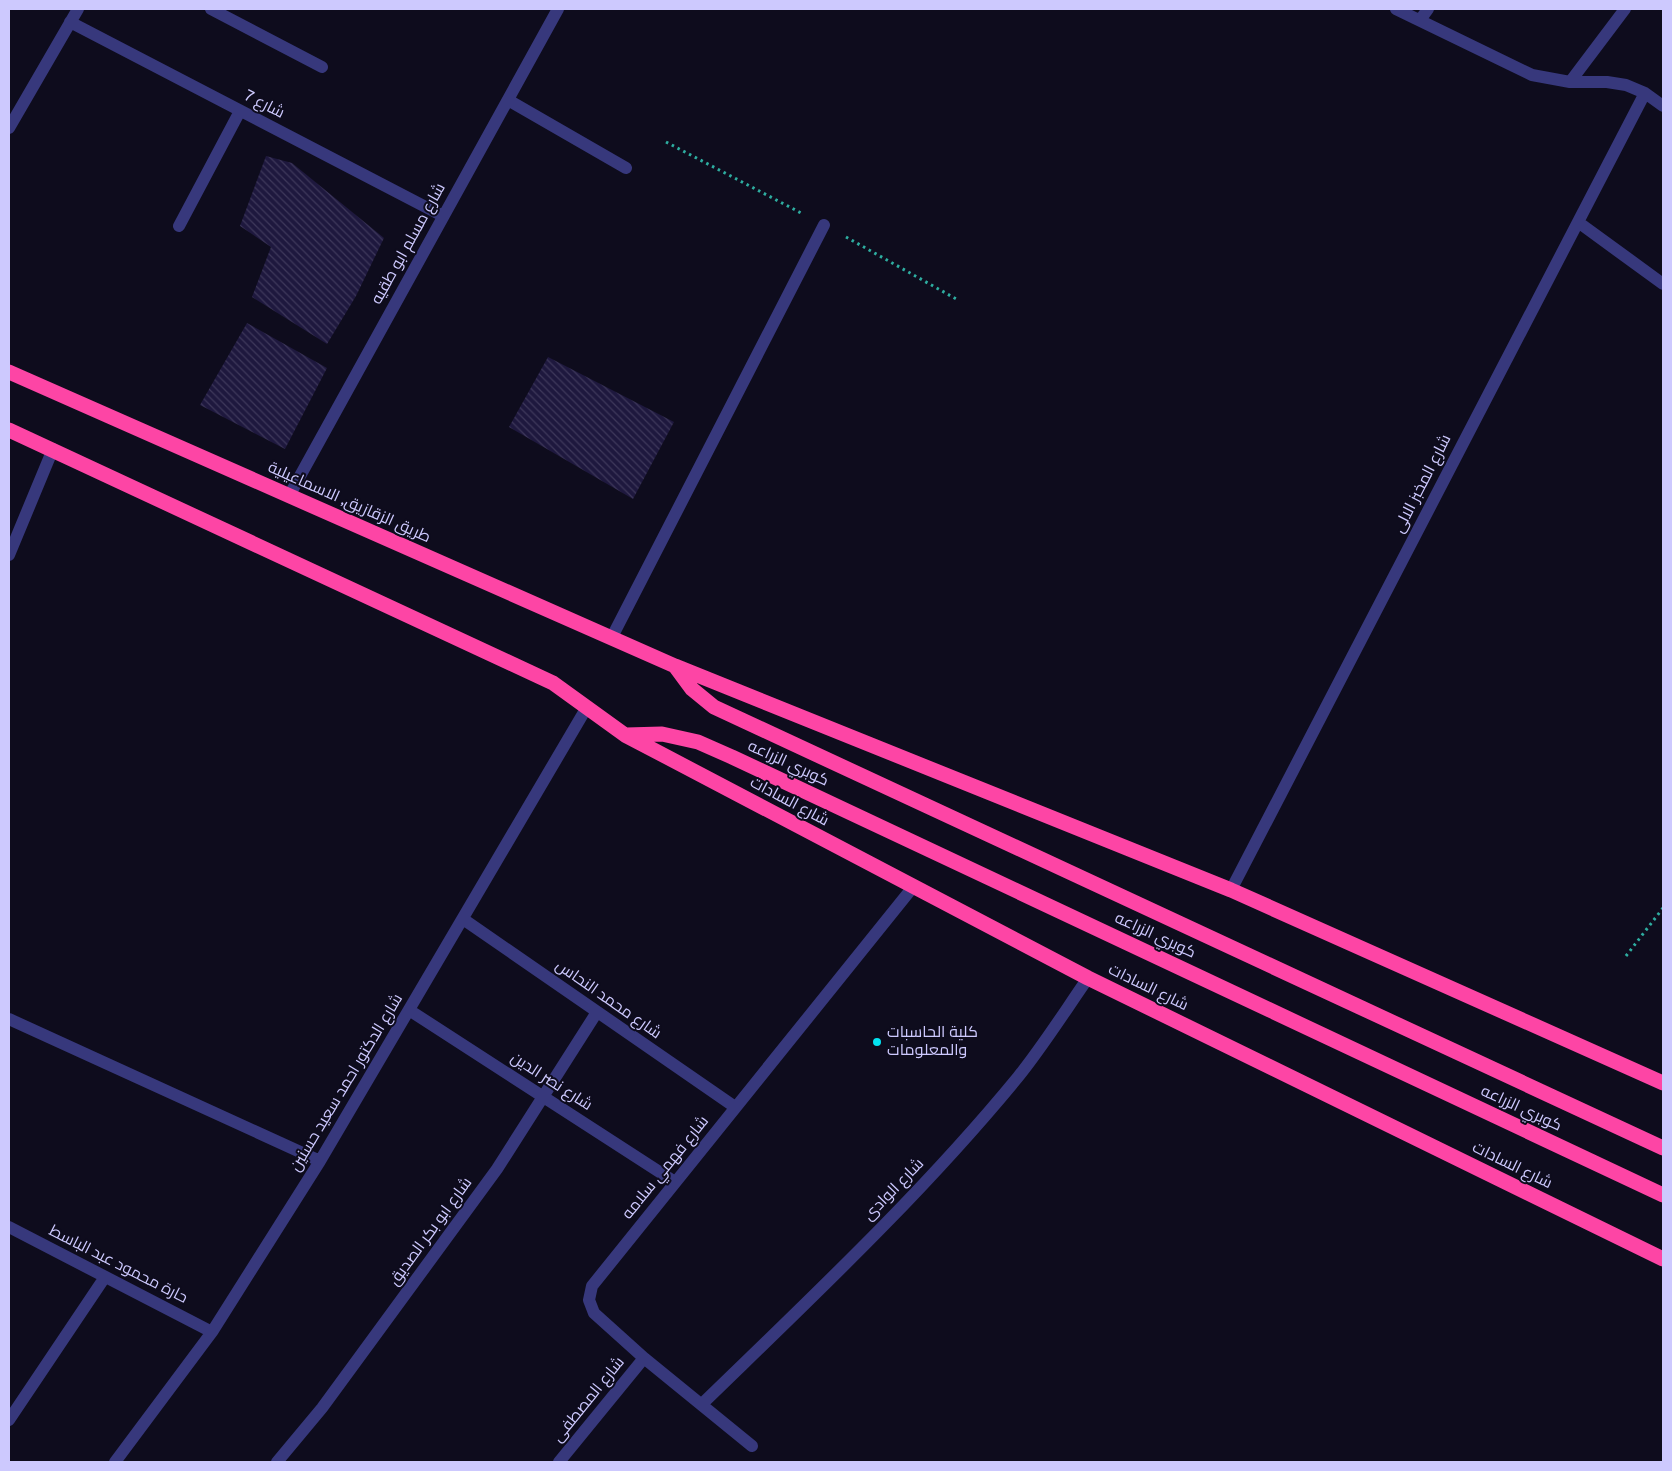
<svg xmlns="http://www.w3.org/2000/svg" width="1672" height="1471" viewBox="0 0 1672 1471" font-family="Overpass,Cairo,sans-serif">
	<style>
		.building { fill: url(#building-back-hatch) }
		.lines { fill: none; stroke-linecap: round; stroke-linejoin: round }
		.path { stroke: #2eada0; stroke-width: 3; stroke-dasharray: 2.5 4; stroke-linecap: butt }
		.street { stroke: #37387c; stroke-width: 12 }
		.highway { stroke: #fd45a5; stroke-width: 15 }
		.poi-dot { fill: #03e3f1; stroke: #0e0c1d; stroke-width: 2 }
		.labels { text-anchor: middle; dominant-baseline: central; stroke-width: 4; stroke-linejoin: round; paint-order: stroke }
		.street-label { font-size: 16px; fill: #cdc9fe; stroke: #0e0c1d }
		.poi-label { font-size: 16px; fill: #cdc9fe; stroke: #0e0c1d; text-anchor: start }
	</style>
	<defs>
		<pattern id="building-back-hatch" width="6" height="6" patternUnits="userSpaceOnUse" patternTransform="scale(1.25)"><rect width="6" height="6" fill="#1e183e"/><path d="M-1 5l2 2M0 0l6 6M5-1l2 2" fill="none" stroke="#3e385b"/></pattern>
	</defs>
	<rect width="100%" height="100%" fill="#0e0c1d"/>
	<path class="building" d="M266 156 292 163 384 238 356 296 327 344 252 297 271 247 240 226Z
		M247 323 327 368 285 449 200 405Z
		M548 357 674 422 633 499 509 427Z"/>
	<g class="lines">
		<path class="path" d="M666 142 803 214
			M846 237 958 300
			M1626 956 1663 908"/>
		<path class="street" d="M211 9 322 67
			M1396 9 1532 75 1570 82H1607L1626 85 1645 93 1663 106
			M1420 20 1428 9
			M70 22 443 216
			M1570 82 1625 9
			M508 100 626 168
			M9 128 78 9
			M1578 222 1663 284
			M179 226 240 111
			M289 496 558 9
			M9 555 53 449
			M612 637 824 225
			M1231 890 1645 93
			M463 919 735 1107
			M409 1010 675 1182
			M9 1019 320 1161
			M9 1227 212 1332
			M702 1404C810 1299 922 1194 1018 1077 1043 1046 1065 1011 1088 978
			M9 1420 105 1277
			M752 1446 644 1358 594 1313 589 1300 592 1286 913 887
			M115 1462 212 1332 320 1161 587 707
			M277 1462 322 1408 497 1169 597 1012
			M559 1462 644 1358"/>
		<path class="highway" d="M9 372 675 666 1231 890 1663 1083
			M9 430 553 683 625 735 1088 978 1663 1259
			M675 666 692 689 714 707 1663 1148
			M626 735 662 734 698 742 732 757 1663 1195"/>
	</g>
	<circle class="poi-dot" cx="877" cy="1042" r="5"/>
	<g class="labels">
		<g class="street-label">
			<text transform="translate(264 105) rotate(27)">شارع 7</text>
			<text transform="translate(409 244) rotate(-61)">شارع مسلم ابو طقيه</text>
			<text transform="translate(1423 484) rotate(-63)">شارع المخبز الالى</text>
			<text transform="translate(349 503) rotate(24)">طريق الزقازيق, الاسماعيلية</text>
			<text transform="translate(788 764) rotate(25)">كوبري الزراعه</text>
			<text transform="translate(789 802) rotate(28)">شارع السادات</text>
			<text transform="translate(1155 936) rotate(25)">كوبري الزراعه</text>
			<text transform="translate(1148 988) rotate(26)">شارع السادات</text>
			<text transform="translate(608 1000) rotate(35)">شارع محمد النحاس</text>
			<text transform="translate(551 1082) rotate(33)">شارع نصر الدين</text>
			<text transform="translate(347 1083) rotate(-59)">شارع الدكتور احمد سعيد حسنين</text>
			<text transform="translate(1521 1109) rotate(25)">كوبري الزراعه</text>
			<text transform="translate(1512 1166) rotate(26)">شارع السادات</text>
			<text transform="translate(666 1168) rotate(-51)">شارع فهمي سلامه</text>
			<text transform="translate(894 1190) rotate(-46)">شارع الوادى</text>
			<text transform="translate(431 1232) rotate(-54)">شارع ابو بكر الصديق</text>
			<text transform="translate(118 1265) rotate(27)">حارة محمود عبد الباسط</text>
			<text transform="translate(589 1400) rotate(-51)">شارع المصطفى</text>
		</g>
		<g class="poi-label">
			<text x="887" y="1033">كلية الحاسبات<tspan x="887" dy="18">والمعلومات</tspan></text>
		</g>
	</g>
	<rect width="1672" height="1471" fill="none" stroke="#cdc9fe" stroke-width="20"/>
</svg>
